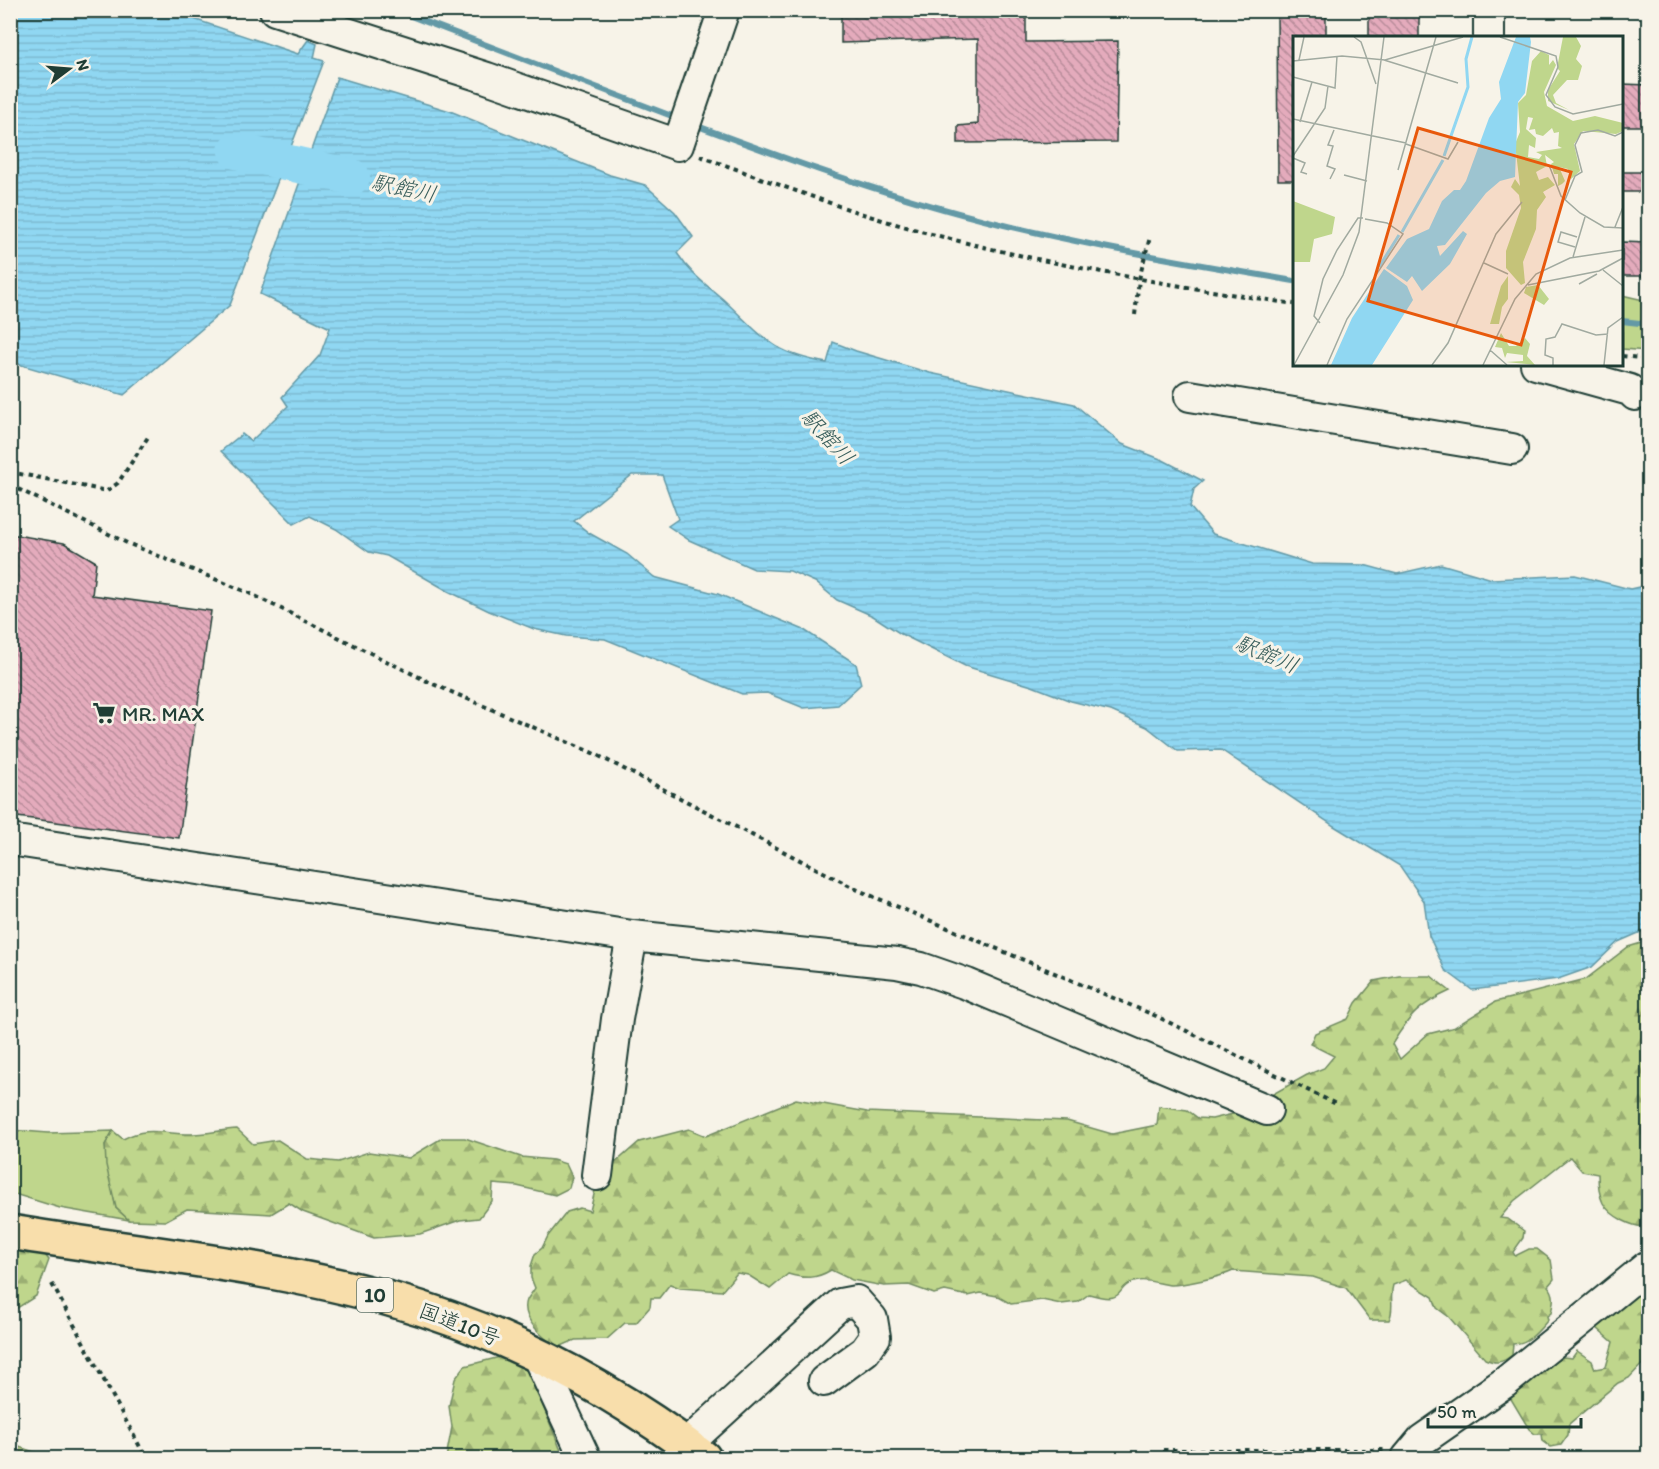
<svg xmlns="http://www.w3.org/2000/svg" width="1659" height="1469" viewBox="0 0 1659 1469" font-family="Itim,'Klee One',sans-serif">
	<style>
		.green { fill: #bfd68c; stroke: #6f8a60; stroke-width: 1.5 }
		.forest { fill: url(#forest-firs); stroke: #6f8a60; stroke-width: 1.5 }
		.water { fill: url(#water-rules); stroke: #6399a6; stroke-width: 1.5 }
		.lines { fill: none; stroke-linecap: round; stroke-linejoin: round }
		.stream { stroke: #6399a6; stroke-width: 6 }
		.river { stroke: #90d7f2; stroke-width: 36 }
		.building { fill: url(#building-back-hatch); stroke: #1f3d34; stroke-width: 1.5 }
		.minor-casing { stroke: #1f3d34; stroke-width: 34 }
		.highway-casing { stroke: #1f3d34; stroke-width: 38 }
		.path { stroke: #1f3d34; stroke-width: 4; stroke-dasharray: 4.5 4.5; stroke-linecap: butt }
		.minor { stroke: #f7f3e8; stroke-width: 30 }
		.highway { stroke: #f8deab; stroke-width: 33 }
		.labels { text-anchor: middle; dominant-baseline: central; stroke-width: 6; stroke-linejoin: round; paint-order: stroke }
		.shield { fill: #f7f3e8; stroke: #60746a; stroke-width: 1.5 }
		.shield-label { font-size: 20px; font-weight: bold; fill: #1f3d34 }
		.poi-label { font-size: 21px; fill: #1f3d34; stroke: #f7f3e8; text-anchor: start }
		.street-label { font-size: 21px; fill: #1f3d34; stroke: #f7f3e8 }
		.water-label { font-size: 22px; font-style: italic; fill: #365c5a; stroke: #f7f3e8 }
		.inset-river { fill: none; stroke: #90d7f2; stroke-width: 3 }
		.inset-road { fill: none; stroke: #a1aaa0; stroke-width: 1.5 }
		.view { fill: #e8590c; fill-opacity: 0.15; stroke: #e8590c; stroke-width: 3 }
		.inset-edge { fill: none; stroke: #1f3d34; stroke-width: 3 }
	</style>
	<defs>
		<pattern id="forest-firs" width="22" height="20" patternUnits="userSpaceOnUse" patternTransform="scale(1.5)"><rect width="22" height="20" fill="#bfd68c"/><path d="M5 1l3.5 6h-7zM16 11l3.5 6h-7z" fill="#9baf73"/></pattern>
		<pattern id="water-rules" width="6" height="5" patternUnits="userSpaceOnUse" patternTransform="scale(1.5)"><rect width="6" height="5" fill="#90d7f2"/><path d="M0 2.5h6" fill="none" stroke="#7cb9d0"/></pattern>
		<pattern id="building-back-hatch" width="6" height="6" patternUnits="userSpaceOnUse" patternTransform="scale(1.5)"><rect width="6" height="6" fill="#e4abbc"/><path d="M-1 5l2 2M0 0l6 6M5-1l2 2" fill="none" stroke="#b88c9a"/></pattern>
	</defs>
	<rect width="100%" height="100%" fill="#f7f3e8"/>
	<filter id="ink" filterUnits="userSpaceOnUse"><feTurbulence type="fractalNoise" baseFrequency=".0167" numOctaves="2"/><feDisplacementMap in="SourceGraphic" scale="12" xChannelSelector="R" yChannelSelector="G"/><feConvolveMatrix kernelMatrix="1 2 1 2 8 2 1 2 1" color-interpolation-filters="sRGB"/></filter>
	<g filter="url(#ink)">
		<path class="green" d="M1622 295 1648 301V351L1622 349Z
			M11 1130 48 1133 113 1131 105 1145 112 1188 116 1208 129 1220 60 1208 11 1193Z"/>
		<path class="forest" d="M1648 941V1226C1634 1229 1610 1216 1603 1203 1599 1195 1598 1183 1598 1174L1582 1171 1570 1157 1514 1201 1500 1218 1508 1219 1524 1231 1523 1238 1513 1252 1515 1256 1529 1249H1537L1551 1260 1554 1279 1548 1286C1556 1294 1553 1304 1551 1313L1547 1316 1548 1320C1538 1331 1530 1343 1513 1344L1512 1355C1502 1363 1496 1364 1485 1359L1449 1317 1437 1308 1433 1297 1406 1280 1393 1285C1389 1298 1395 1308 1389 1320H1370L1346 1288 1313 1277 1233 1271C1221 1277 1184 1285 1170 1285 1161 1284 1147 1279 1138 1281 1112 1285 1130 1306 1089 1294L1078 1302 1061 1304 1042 1300 1011 1304 997 1296 981 1293 968 1296 945 1291 934 1294 909 1285 884 1286 852 1280 831 1270C816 1279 805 1279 788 1274L770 1289 748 1275 737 1273 722 1291 680 1288 670 1284 659 1298H651L650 1307 636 1323H625L607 1339 575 1340 557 1348C544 1338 520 1319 527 1300 529 1296 533 1292 535 1288L531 1278V1266L535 1254 542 1248 548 1236 567 1212 580 1208 590 1211 598 1178 639 1142 689 1129 706 1136 796 1099 867 1112 1067 1121 1112 1134 1157 1125 1159 1106 1187 1110 1198 1118 1212 1119 1241 1112 1307 1075 1324 1068 1334 1056 1310 1044 1315 1033 1348 1019 1356 1003 1374 981 1399 976H1431L1450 991C1419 1005 1410 1015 1392 1044L1400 1059 1428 1034 1455 1027 1495 1002 1586 979 1628 947Z
			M237 1129 253 1144 278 1140 307 1159 338 1162 369 1152 409 1158 442 1138H465L521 1157 553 1160 566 1164 572 1177 569 1188 555 1195 517 1186 493 1184 492 1201 479 1218 460 1220 420 1234 374 1238 303 1212 289 1203 271 1214 187 1209 165 1221 129 1220 116 1208 106 1165 105 1145 113 1131 123 1139C148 1126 163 1134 189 1134 205 1134 221 1130 237 1129Z
			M11 1240 37 1245 49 1260 36 1296 11 1312Z
			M1648 1271V1358L1629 1378 1618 1383 1569 1424 1568 1435 1561 1445 1551 1447 1543 1441 1542 1434H1535L1529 1429 1505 1389 1551 1348 1555 1362 1563 1357 1572 1358 1577 1351 1592 1361 1595 1369 1606 1367 1613 1342 1597 1328 1598 1317Z
			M500 1357 517 1360 527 1367 564 1458H446L452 1427 449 1406 455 1379 465 1366Z
			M10 1444 52 1458H11Z"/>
		<path class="water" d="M10 11H170L298 54 308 40 317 44 314 58 324 61 230 305 124 395 11 362Z
			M337 77 450 111 610 175 645 185 675 212 693 237 677 253C692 276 707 285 726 302 764 338 772 353 827 363L833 342 856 351 930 373 1074 404 1122 444 1163 460 1203 481 1194 489 1190 507 1213 534 1312 564 1364 565 1397 574 1441 564 1492 579 1575 575 1630 589 1648 585V929L1618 942 1592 967 1558 979 1472 990 1445 970 1429 936 1424 901 1400 866 1334 826 1221 750 1178 751 1147 727 1111 711 1071 701 1032 686 965 666 901 634 873 616 837 600 815 582 790 571 754 569 689 540 668 526 678 519 662 475H632L574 521 589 533 627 554 654 577 718 594 804 630 856 664 861 684 838 705 804 708 767 693 742 694 605 639 566 636 534 629 489 611 448 591 387 556 369 552 336 529 310 516 294 524 221 451 242 434 251 441 288 406 282 397 320 355 330 328 260 294Z"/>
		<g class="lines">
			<path class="stream" d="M395 10 677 118
				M692 124C776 155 860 186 947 210 1060 242 1179 261 1294 281
				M1622 321 1648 324"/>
			<path class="river" d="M236 151 352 177"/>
		</g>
		<path class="building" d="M841 10H1026V42L1118 41 1116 142 958 143V126L978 124V39L841 43Z
			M1277 10H1326V38H1294V180H1278Z
			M1369 10H1419V38H1369Z
			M1622 84 1648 85V126H1622Z
			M1622 172H1648V192H1622Z
			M1622 242 1648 243V276H1622Z
			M10 534 64 543 96 562 92 595 211 611 179 838 10 816Z"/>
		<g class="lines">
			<g class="minor-casing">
				<path id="minor" d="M275 10 487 78 678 145 724 10
					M1489 38V10
					M1536 364 1630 390 1635 395
					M1190 396 1512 449
					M10 840 632 936 897 963 921 968 967 984 1267 1110
					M597 1175 617 1019 632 936
					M537 1355 585 1458
					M686 1445 840 1304 856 1301 872 1319 875 1337 865 1351 824 1381
					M1407 1458 1422 1440 1504 1383 1648 1266"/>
			</g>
			<g class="highway-casing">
				<path id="highway" d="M10 1232C137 1253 266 1264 390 1299 504 1331 610 1387 704 1458"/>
			</g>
			<path class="path" d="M700 156C762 178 825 203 889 222 1021 261 1159 283 1294 304
				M1135 315 1139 279 1150 237
				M1622 356 1648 359
				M10 472 107 491 118 483 150 434
				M10 485 127 543 249 593 433 684 595 754 858 890 1156 1016 1336 1104
				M52 1284 146 1458
				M1163 1450H1385"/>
			<use href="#minor" class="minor"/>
			<use href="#highway" class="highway"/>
		</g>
	</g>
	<defs>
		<g id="supermarket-bare" transform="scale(1.8)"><path d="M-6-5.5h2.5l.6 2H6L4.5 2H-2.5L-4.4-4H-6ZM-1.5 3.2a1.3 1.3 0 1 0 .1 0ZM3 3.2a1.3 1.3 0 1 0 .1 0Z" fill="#1f3d34" stroke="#f7f3e8" stroke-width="2.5" paint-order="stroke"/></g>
	</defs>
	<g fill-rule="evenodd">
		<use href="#supermarket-bare" x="104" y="713"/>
	</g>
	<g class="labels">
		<rect class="shield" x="357" y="1278" width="36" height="34" rx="4.5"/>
		<g class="shield-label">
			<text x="375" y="1295">10</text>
		</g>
		<g class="poi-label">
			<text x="122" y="713">MR. MAX</text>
		</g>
		<g class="street-label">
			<text transform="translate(460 1324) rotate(21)">国道10号</text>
		</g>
		<g class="water-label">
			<text transform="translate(404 188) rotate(12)">駅館川</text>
			<text transform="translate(828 437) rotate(48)">駅館川</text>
			<text transform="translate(1267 654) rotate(23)">駅館川</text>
		</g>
	</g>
	<g transform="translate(1293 36)">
		<rect width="330" height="330" fill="#f7f3e8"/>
		<path d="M0 165 42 181 39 198 21 203 17 226H0Z" fill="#bfd68c"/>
		<path d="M270 1H283L288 10 283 23 289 30 285 44H274L260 59 263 67 276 74 255 65V54L267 35 264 32ZM248 15 256 19V29L260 24 263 29 251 56 254 70 280 85 302 80 330 87V95L323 98 290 95 281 108 287 135 278 143 275 133 266 131 272 145 269 148 265 150V138H261L258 128 261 126 252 119 254 130 243 136 246 144 255 141 262 149 250 156 253 161 244 174 243 193 230 226 232 247 228 249 213 232V215L228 172 226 159 218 151 222 143 227 150 222 108 227 96 225 67 233 59 239 25ZM235 81 240 82 236 94 242 93 243 98 250 100 259 92 261 97 266 96 265 110 269 112 243 116 249 119 246 123 235 121 236 109 242 112 243 102 233 93ZM215 240V263L209 271 206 288H197L208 250ZM245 249 256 263 251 269 231 257 233 251ZM208 297 216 310H223L232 302 237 308 234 320 242 329 213 326 230 325V319L214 317 212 322 209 312 202 311Z" fill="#bfd68c" fill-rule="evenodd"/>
		<path d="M223 1H237L238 6 232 57 225 66 222 141 207 145 193 157 152 209 144 210 147 220 170 195 174 198 157 228 129 255 119 240 114 246 93 232 114 203 136 193 149 165 161 154H167L173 145 196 82 208 63 206 46ZM91 233 114 250 120 264 79 329H38L59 282Z" fill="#90d7f2"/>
		<path class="inset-river" d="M151 120 175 51 173 23 179 1M109 196 150 124M86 231 106 199"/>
		<path class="inset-road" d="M61 1 68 6 83 48M207 1 263 20 265 31 253 59 262 71 280 78 330 68M6 24 11 1M91 24 165 47M0 25 49 20 92 24 170 1M0 41 42 52 44 20M0 83 113 107M7 86 19 46M113 108 155 123 165 106M0 120 32 72 35 50M0 122 12 127 8 136 14 138M256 129 268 160 287 177 311 191 330 192M105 134 143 1M51 139 74 145M37 143 42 133 34 130 40 110 35 109 41 94M272 164 282 140 289 136 282 109 288 97 305 94 322 100 330 96M322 191 330 171M282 211 265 206 268 196 284 201M280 221 292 181M191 227 215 238M310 234 330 250M286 248 304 238M235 249 306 235 330 222M27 287 21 280 30 243 44 214 65 182H70M197 314 214 329M1 329 50 239 66 196 91 1M34 329 54 283 110 198 94 187 72 183M139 329 155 307 203 198 229 166M190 329 222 263 243 238 277 222 330 214M260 329V322L252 319 253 303 262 301 269 288 303 299 315 298M311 329 315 292 330 281"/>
		<path class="view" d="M125 92 278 136 228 309 75 265Z"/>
		<rect width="330" height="330" class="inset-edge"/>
	</g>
	<rect width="1659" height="1469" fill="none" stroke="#f7f3e8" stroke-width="36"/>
	<rect x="18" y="18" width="1623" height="1433" fill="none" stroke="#1f3d34" stroke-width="2" filter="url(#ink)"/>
	<g transform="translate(69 69) rotate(74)" stroke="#f7f3e8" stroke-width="4.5" paint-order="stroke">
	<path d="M0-4.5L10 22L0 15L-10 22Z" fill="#1f3d34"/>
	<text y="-9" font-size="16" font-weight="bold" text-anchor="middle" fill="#1f3d34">N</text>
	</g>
	<path d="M1428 1418v9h153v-9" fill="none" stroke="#1f3d34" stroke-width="3"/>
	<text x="1437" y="1418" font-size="18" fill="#1f3d34" stroke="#f7f3e8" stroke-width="4.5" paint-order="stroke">50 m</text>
</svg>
